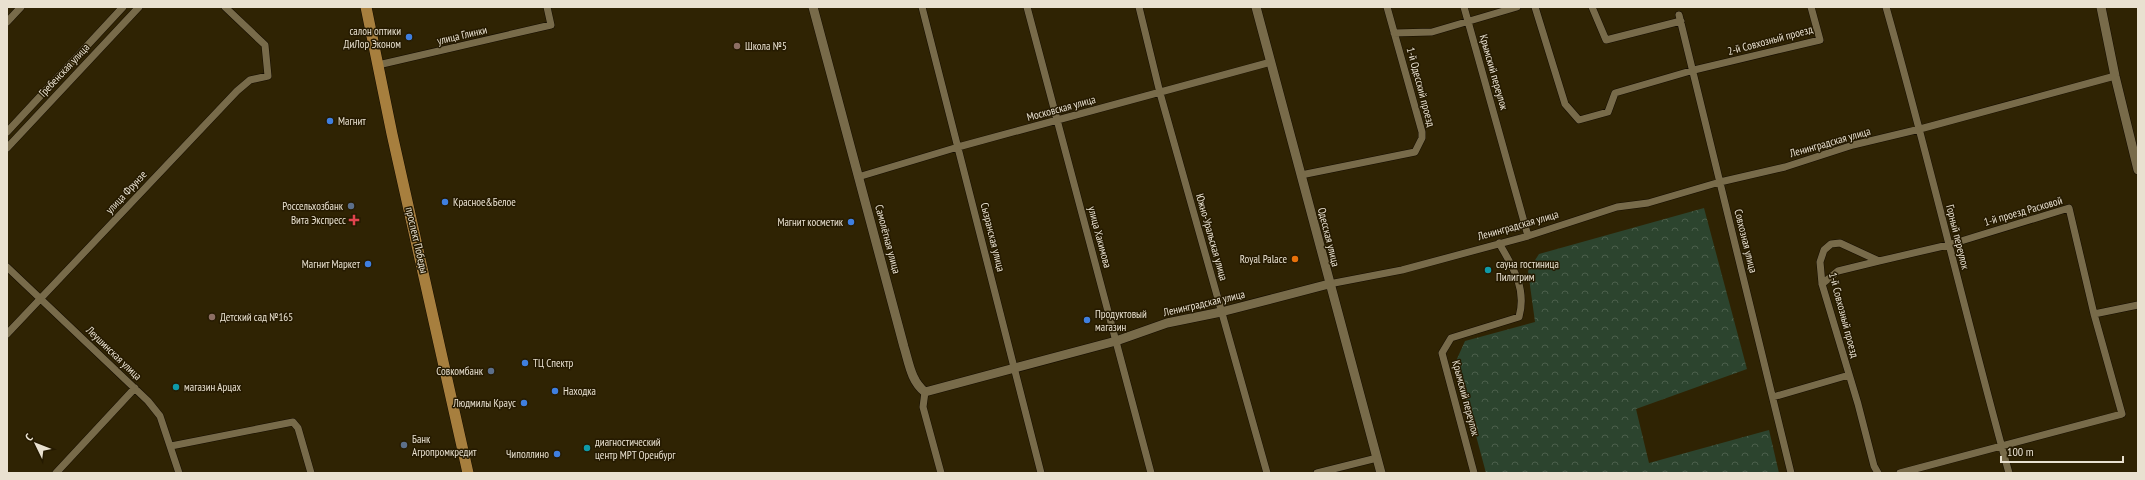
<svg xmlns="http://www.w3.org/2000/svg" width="2145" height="480" viewBox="0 0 2145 480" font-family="'PT Sans Narrow',sans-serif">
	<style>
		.park { fill: url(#park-crowns) }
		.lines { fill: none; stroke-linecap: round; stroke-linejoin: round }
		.minor-casing { stroke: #150d00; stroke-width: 8 }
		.tertiary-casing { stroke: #150d00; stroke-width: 10 }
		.primary-casing { stroke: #150d00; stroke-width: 12 }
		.minor { stroke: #786b4a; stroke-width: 7 }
		.tertiary { stroke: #786b4a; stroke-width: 9 }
		.primary { stroke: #a77f3e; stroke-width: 11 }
		.shop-dot { fill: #3f7fe0; stroke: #251a00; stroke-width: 1.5 }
		.education-dot { fill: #8d6e63; stroke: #251a00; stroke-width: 1.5 }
		.service-dot { fill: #5c6f8a; stroke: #251a00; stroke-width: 1.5 }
		.health-dot { fill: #e0444e; stroke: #251a00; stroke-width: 1.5 }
		.food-dot { fill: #e8710a; stroke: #251a00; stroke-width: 1.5 }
		.culture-dot { fill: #0f9aa8; stroke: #251a00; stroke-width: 1.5 }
		.labels { text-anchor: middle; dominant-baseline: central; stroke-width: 3; stroke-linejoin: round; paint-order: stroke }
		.poi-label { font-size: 11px; fill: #e9e1d0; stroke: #251a00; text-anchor: start }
		.street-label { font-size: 11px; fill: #e9e1d0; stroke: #251a00 }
	</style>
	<defs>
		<pattern id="park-crowns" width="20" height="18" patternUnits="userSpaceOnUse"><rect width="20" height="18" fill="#2c442e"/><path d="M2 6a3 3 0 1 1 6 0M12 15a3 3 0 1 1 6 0" fill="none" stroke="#4b5f4b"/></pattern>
	</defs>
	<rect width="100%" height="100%" fill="#2f2303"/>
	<path class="park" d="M1704 208 1747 369 1636 409 1649 463 1769 430 1779 473H1486L1456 361 1465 341 1535 322 1528 271 1539 254Z"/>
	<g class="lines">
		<g class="minor-casing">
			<path id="minor" d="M922 7 1041 473
				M1027 7 1151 473
				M1139 7 1160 93 1267 473
				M1464 7 1528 236
				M1535 7 1565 104 1579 120 1608 112 1615 93 1694 70 1820 40 1811 7
				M1592 7 1606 40 1681 21
				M1886 7C1930 162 1966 318 2009 473
				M1679 15 1791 473
				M7 22 21 7
				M1394 33 1432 32 1517 7
				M378 65 551 25 547 7
				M7 132 123 7
				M7 148 139 7
				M1301 175 1415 152 1422 138V132L1387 7
				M858 177 958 147 1271 62
				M7 267 148 401 160 416 179 473
				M1329 284 1402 270 1528 236 1617 207 1648 203 1720 182 1785 167 1853 145 1920 129 2115 76
				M1822 284 1838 271 1879 261
				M2094 314 2138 305
				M7 334 237 91 250 80 268 76 265 45 225 7
				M925 392 923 407 941 473
				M1773 397 1849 375
				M171 446 293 422 298 428 311 473
				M56 473 135 388
				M1317 473 1377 458
				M1474 473 1442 353 1451 338 1519 317C1527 289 1513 267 1499 243
				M1878 473 1874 466 1858 404 1822 284 1820 262 1824 250 1831 244 1840 243 1879 261 1948 245 2069 208 2094 314 2122 414 1900 473"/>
		</g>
		<g class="tertiary-casing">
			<path id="tertiary" d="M813 7 904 347C909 363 911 381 925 392L1116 341 1167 323 1221 312 1329 284
				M1256 7 1381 473
				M2101 7 2115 76 2138 170"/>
		</g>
		<g class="primary-casing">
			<path id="primary" d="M366 7 392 134 468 473"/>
		</g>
		<use href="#minor" class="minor"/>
		<use href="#tertiary" class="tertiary"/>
		<use href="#primary" class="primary"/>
	</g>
	<g class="shop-dot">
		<circle cx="409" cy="37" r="4"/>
		<circle cx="330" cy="121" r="4"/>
		<circle cx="445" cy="202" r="4"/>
		<circle cx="851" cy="222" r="4"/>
		<circle cx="368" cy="264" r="4"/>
		<circle cx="1087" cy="320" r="4"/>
		<circle cx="525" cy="363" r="4"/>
		<circle cx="555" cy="391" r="4"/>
		<circle cx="524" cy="403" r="4"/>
		<circle cx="557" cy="454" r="4"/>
	</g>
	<g class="education-dot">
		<circle cx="737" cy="46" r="4"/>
		<circle cx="212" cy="317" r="4"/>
	</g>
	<g class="service-dot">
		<circle cx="351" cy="206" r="4"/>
		<circle cx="491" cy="371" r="4"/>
		<circle cx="404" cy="445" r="4"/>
	</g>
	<path class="health-dot" d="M352 214h4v4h4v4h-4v4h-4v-4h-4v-4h4z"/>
	<circle class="food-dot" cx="1295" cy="259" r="4"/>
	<g class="culture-dot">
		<circle cx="1488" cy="270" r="4"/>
		<circle cx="176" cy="387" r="4"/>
		<circle cx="587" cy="448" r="4"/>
	</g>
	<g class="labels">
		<g class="poi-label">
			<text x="401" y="31" text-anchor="end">салон оптики<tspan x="401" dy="13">ДиЛор Эконом</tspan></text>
			<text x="745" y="46">Школа №5</text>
			<text x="338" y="121">Магнит</text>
			<text x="453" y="202">Красное&amp;Белое</text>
			<text x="343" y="206" text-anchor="end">Россельхозбанк</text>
			<text x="346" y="220" text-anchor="end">Вита Экспресс</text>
			<text x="843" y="222" text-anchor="end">Магнит косметик</text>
			<text x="1287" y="259" text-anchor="end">Royal Palace</text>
			<text x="360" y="264" text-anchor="end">Магнит Маркет</text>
			<text x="1496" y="264">сауна гостиница<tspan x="1496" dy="13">Пилигрим</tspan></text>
			<text x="1095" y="314">Продуктовый<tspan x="1095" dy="13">магазин</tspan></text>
			<text x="220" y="317">Детский сад №165</text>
			<text x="533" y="363">ТЦ Спектр</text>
			<text x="483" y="371" text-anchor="end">Совкомбанк</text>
			<text x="184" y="387">магазин Арцах</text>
			<text x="563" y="391">Находка</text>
			<text x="516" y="403" text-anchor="end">Людмилы Краус</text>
			<text x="412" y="439">Банк<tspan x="412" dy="13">Агропромкредит</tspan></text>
			<text x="595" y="442">диагностический<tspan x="595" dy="13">центр МРТ Оренбург</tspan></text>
			<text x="549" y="454" text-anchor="end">Чиполлино</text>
		</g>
		<g class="street-label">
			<text transform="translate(462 35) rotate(-13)">улица Глинки</text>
			<text transform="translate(1770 40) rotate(-15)">2-й Совхозный проезд</text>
			<text transform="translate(64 70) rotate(-47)">Гребенская улица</text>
			<text transform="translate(1494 72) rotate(74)">Крымский переулок</text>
			<text transform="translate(1421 87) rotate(75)">1-й Одесский проезд</text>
			<text transform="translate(1061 108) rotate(-15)">Московская улица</text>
			<text transform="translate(1830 142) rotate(-16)">Ленинградская улица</text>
			<text transform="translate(126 192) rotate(-47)">улица Фрунзе</text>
			<text transform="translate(2023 211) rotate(-16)">1-й проезд Расковой</text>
			<text transform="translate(1518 225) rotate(-16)">Ленинградская улица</text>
			<text transform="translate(993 237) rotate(76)">Сызранская улица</text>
			<text transform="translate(1100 237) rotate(75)">улица Хакимова</text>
			<text transform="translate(1212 237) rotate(74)">Южно-Уральская улица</text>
			<text transform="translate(1329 237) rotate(76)">Одесская улица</text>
			<text transform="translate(1958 237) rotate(76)">Горный переулок</text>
			<text transform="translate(888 239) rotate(75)">Самолётная улица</text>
			<text transform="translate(417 240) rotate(77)">проспект Победы</text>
			<text transform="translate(1746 241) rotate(76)">Совхозная улица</text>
			<text transform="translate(1204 303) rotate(-13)">Ленинградская улица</text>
			<text transform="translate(1844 315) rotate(75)">1-й Совхозный проезд</text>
			<text transform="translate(114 353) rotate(44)">Леушинская улица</text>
			<text transform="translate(1466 398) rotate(75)">Крымский переулок</text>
		</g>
	</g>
	<rect width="2145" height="480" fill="none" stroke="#e9e1d0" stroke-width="16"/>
	<g transform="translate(36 444) rotate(313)" stroke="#251a00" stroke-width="3" paint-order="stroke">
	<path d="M0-3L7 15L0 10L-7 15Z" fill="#e9e1d0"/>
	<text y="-6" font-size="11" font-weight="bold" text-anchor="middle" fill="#e9e1d0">С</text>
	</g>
	<path d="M2001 456v6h122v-6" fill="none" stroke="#e9e1d0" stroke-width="2"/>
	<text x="2007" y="456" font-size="12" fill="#e9e1d0" stroke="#251a00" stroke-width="3" paint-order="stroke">100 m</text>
</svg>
